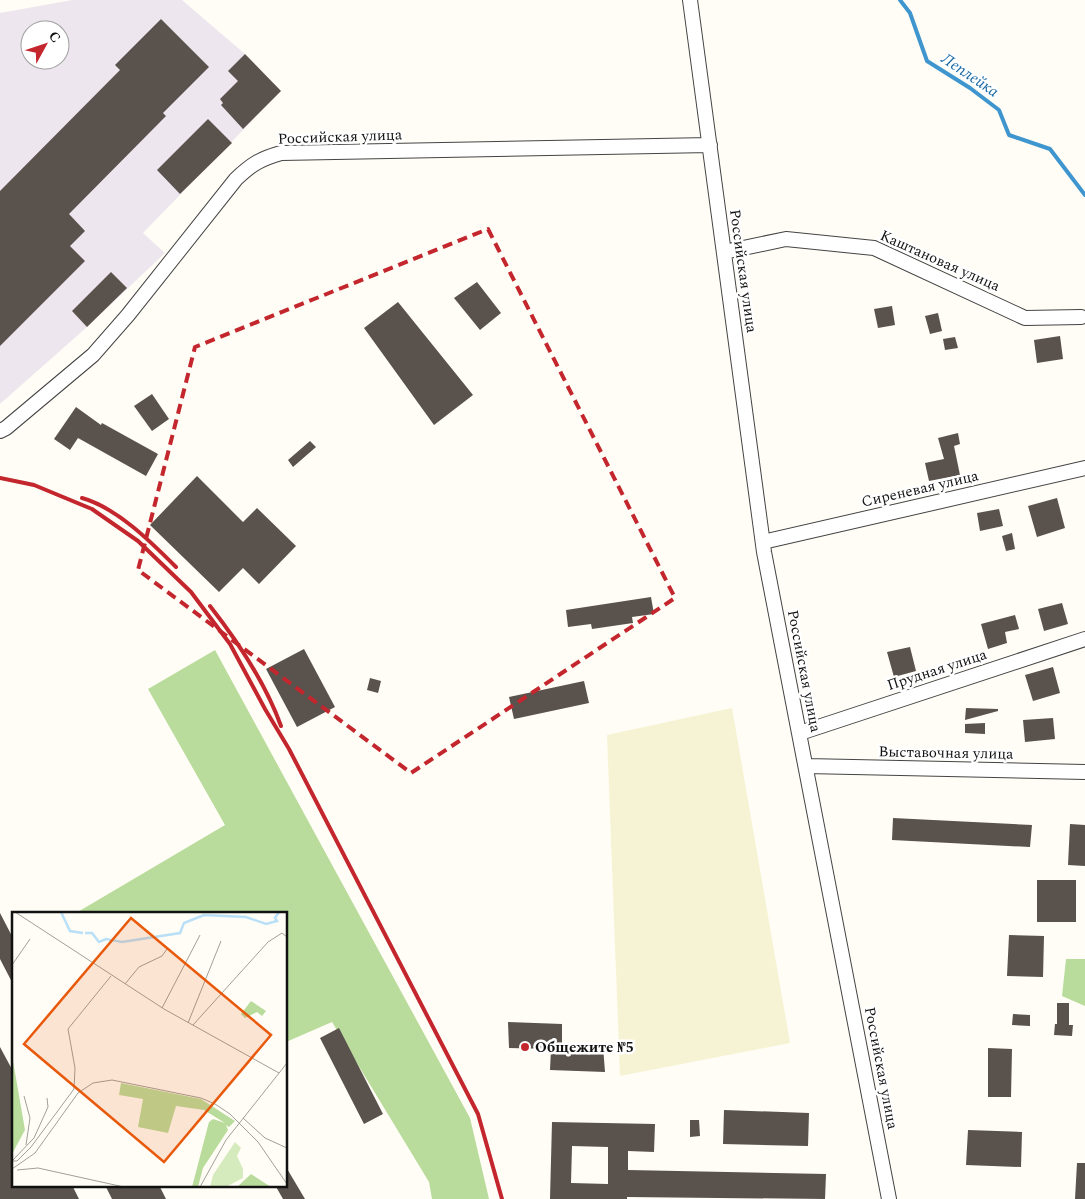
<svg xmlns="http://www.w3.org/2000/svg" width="1085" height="1199" viewBox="0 0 1085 1199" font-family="Spectral,serif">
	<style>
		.industrial { fill: #eee6ef; fill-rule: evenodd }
		.farmland { fill: #f6f3d4 }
		.forest { fill: #b9dc9c }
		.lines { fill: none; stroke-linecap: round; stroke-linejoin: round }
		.stream { stroke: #3f96cf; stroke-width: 4 }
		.building { fill: #5a524d; fill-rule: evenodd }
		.street-casing { stroke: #444; stroke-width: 16 }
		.street { stroke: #fff; stroke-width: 14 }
		.rail { stroke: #c4262e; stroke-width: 4 }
		.marked { fill: none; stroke: #c4262e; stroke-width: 4; stroke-dasharray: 10 6; stroke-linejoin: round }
		.poi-dot { fill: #c4262e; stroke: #fff; stroke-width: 2 }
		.labels { text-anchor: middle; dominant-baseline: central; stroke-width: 5; stroke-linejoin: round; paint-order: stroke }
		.street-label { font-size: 15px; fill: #111; stroke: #fff }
		.poi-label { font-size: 15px; font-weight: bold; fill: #111; stroke: #fff; text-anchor: start }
		.water-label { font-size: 16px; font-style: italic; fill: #1768a6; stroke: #fff }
		.inset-river { fill: none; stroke: #b9e0f7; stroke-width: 2.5 }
		.inset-road { fill: none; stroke: #a09f9a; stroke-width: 1 }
		.view { fill: #e8590c; fill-opacity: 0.15; stroke: #e8590c; stroke-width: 2.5 }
		.inset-edge { fill: none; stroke: #111; stroke-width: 2.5 }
	</style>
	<rect width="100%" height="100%" fill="#fffdf5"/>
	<path class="industrial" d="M72 0H182L245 54 281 91 143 233 165 253 87 327 0 404V13ZM30 30H60V60H30Z"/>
	<path class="farmland" d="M732 708 790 1043 620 1076 607 735Z"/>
	<path class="forest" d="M215 650 470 1118 489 1199H432L429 1182 332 1022 286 1042V913H76L225 825 148 689Z
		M1066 959H1085V1006L1062 996Z"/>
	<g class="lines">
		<path class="stream" d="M900 0 910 13 927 61 970 88 999 110 1009 135 1050 149 1085 195"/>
	</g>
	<path class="building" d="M161 19 209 67 163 113 166 116 69 214 85 231 70 246 85 261 0 346V191L120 70 115 65Z
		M245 54 281 91 243 129 221 105 223 103 220 99 238 81 228 71Z
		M208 119 232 143 180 194 157 170Z
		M111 272 127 288 87 327 72 311Z
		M477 282 501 313 480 330 454 298Z
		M398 302 473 395 434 425 364 328Z
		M892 306 895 325 878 328 874 309Z
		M938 313 942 331 930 334 925 316Z
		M1060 336 1063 359 1037 363 1034 340Z
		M955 337 958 348 945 350 943 339Z
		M152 394 169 419 152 431 134 406Z
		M76 407 101 425 102 423 158 454 146 476 78 438 70 450 54 439Z
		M958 433 960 444 954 446 960 475 929 481 925 463 944 459 938 438Z
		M310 441 316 447 293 467 288 460Z
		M197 476 243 522 257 508 296 546 259 584 243 568 219 592 150 525Z
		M1057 498 1065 528 1037 537 1028 506Z
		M999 509 1003 526 980 531 977 513Z
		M1012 533 1015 549 1006 551 1002 536Z
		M651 597 654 614 632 617 633 623 592 629 591 624 568 627 566 610Z
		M1062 603 1068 624 1044 631 1038 609Z
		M1015 615 1019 629 1005 632 1007 643 988 649 981 624Z
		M910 647 916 671 894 677 887 652Z
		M304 649 335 707 297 727 266 669Z
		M1053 667 1060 693 1033 701 1025 675Z
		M370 678 381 681 378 693 367 690Z
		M584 681 589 703 514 719 509 697Z
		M966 708 998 709V711L965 720Z
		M1053 718 1055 739 1025 742 1023 720Z
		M985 723V734L965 733V724Z
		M893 818 1032 825 1030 847 892 840Z
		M1070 824 1085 825V866L1068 865Z
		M1037 880H1076V922H1037Z
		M0 913 14 940V986L0 959Z
		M1009 935 1044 936 1043 977 1007 976Z
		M1057 1003H1069V1025H1073L1072 1036 1054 1035 1055 1024H1057Z
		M1013 1014 1030 1015V1026L1012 1025Z
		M508 1022 562 1024V1045L603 1046 605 1072 550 1070 551 1049 509 1048Z
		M339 1028 383 1114 364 1124 320 1038Z
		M0 1047 14 1073V1185H72L79 1199H0Z
		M988 1048 1012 1049 1011 1097H988Z
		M724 1110 809 1113 808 1146 723 1144Z
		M690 1120H699L700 1136 690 1137Z
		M552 1122 655 1124 654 1152 628 1151V1170L826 1174 825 1199 627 1197V1199H550ZM572 1146 608 1147V1184L571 1183Z
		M968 1130 1022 1132 1021 1167 966 1165Z
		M1077 1163H1085V1199H1075Z
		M286 1167 305 1199H283L275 1185H286Z
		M105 1185H159L166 1199H112Z"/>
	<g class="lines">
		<g class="street-casing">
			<path id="street" d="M690 0 764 552 889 1199
				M724 252 786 239 874 248 1025 318 1081 317
				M0 431 6 428 93 355 128 315 236 179C252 164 260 159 281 153L710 145
				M763 542 1085 468
				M800 733 1085 639
				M806 766 1085 772"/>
		</g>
		<use href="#street" class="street"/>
		<path class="rail" d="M0 478 34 485 92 509 138 541 191 592 230 644 265 709 289 749 478 1114 502 1199
			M82 498C117 508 150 541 176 567
			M210 606C239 643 265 682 281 726"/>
	</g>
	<path class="marked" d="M488 229 675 598 411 773 138 570 195 347Z"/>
	<circle class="poi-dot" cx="525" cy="1047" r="5"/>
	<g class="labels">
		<g class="street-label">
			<text transform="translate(340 137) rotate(-2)">Российская улица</text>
			<text transform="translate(940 261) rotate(24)">Каштановая улица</text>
			<text transform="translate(743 271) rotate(82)">Российская улица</text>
			<text transform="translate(920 489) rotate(-13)">Сиреневая улица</text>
			<text transform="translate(937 670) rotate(-18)">Прудная улица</text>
			<text transform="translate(804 671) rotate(79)">Российская улица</text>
			<text transform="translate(946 753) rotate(1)">Выставочная улица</text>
			<text transform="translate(881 1068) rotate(79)">Российская улица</text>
		</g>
		<g class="poi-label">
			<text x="535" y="1047">Общежите №5</text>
		</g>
		<g class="water-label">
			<text transform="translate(970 75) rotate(34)">Леплейка</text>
		</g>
	</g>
	<g transform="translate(12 912)">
		<rect width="275" height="275" fill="#fffdf5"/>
		<path d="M223 230 229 236 225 244 231 257V266L214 275H198L201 263Z" fill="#d5ebbd"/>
		<path d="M239 89 254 99 250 104 245 100 233 106 229 102ZM0 143 13 218 0 242ZM109 171 189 187 223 209 217 215 214 213 216 218 191 256 186 275H180L197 210 201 207 213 211 192 198 164 194 156 221 126 215 131 187 107 183ZM239 262 259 275H225Z" fill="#b9dc9c"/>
		<path class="inset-river" d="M49 0 58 19 71 21M73 21H80L87 30 94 27 110 30 168 21 172 11 192 3 234 5 254 12 265 9 263 6 267 0"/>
		<path class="inset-road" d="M3 0 152 97 267 161M0 53 18 27M113 72 127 55 150 44 155 37M150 96 188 23M176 111 209 29M181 113 256 30 270 21 275 25M12 184 18 206 14 233M231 206 253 226 275 236M0 249H5L19 235 62 177 63 156 56 117 99 64M0 249 22 226 36 195 35 186M0 257 23 241 66 181 81 171 100 168 189 186 203 192 218 202 246 230 275 272M5 258 26 256 112 275M188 275 214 228 275 151"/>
		<path class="view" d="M119 6 259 123 152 250 12 132Z"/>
		<rect width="275" height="275" class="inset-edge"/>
	</g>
	<g transform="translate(45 45) rotate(50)"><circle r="24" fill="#ffffff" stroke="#a0a0a0"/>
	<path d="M0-4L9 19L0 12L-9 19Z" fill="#c4262e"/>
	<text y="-8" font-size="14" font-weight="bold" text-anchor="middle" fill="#111111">С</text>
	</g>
</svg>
